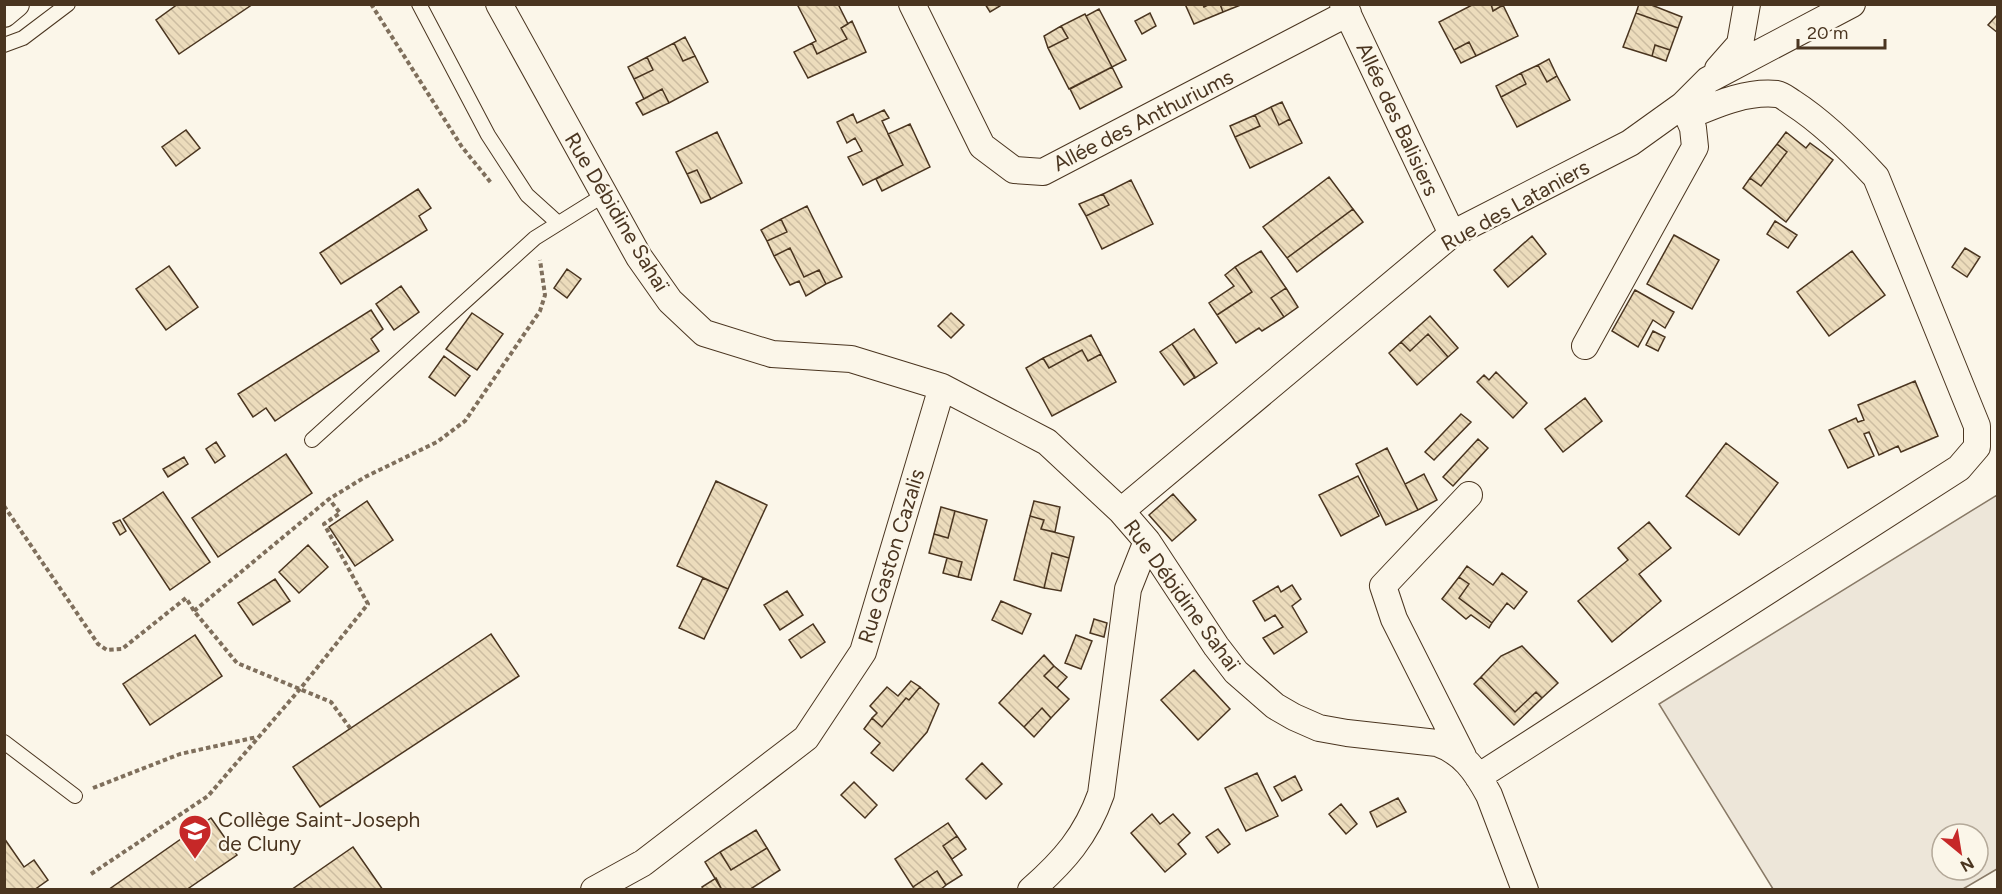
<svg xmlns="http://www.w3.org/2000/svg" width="2002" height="894" viewBox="0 0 2002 894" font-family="Figtree,sans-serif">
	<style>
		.garden { fill: #ede6d9; stroke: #887966; stroke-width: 1.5; fill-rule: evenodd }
		.building { fill: url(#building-back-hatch); stroke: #4a3520; stroke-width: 1.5 }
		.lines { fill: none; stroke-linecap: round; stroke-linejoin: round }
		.service-casing { stroke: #4a3520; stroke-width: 16 }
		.minor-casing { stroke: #4a3520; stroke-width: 28 }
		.path { stroke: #7f6f5c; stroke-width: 4; stroke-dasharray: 4.5 3; stroke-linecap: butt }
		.service { stroke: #fbf6e9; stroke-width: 14 }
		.minor { stroke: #fbf6e9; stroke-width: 26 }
		.labels { text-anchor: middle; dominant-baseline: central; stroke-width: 4.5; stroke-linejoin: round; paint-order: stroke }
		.street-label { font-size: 21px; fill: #4a3520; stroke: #fbf6e9 }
		.poi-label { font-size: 21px; fill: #4a3520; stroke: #fbf6e9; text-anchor: start }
	</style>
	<defs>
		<pattern id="building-back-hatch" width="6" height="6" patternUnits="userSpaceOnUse" patternTransform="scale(1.5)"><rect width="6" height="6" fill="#ecdcbc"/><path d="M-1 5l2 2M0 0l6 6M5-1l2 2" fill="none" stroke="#ccbda1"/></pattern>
	</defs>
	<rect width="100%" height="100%" fill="#fbf6e9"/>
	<path class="garden" d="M1997 495V869L1963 889H1773L1659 704ZM1942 834H1978V870H1942Z"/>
	<path class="building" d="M178 4H253L179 54 156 20Z
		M797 4H838L848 24 841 28 847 39 817 54 812 43 816 41Z
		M985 4H999L1000 6 990 12Z
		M1185 4H1203L1204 7 1210 4H1220L1223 12 1194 24Z
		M1220 4H1243L1223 12Z
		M1474 4H1491L1493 11 1503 5 1518 36 1476 56 1469 42 1454 50 1439 22Z
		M1491 4H1503V5L1493 11Z
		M1639 4H1649L1682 17 1678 28 1636 13Z
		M1099 9 1126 60 1112 67 1086 16Z
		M1150 13 1156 26 1142 34 1135 21Z
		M1636 13 1678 28 1670 50 1655 45 1652 56 1623 47Z
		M1085 14 1112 67 1069 89 1048 48 1068 38 1061 26Z
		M1998 14V33L1988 25Z
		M852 21 866 52 808 78 794 52 812 43 817 54 847 39 841 28Z
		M1061 26 1068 38 1048 48 1044 36Z
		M685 37 695 56 683 61 674 43Z
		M1469 42 1476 56 1461 63 1454 50Z
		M674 43 683 61 695 56 708 82 669 103 662 89 644 99 634 79 653 70 647 57Z
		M1655 45 1670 50 1666 61 1652 56Z
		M647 57 653 70 634 79 628 67Z
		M1549 59 1557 76 1547 82 1538 65Z
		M1538 65 1547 82 1557 76 1570 100 1517 127 1501 97 1526 84 1521 73Z
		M1112 67 1122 87 1080 109 1070 89Z
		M1521 73 1526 84 1501 97 1496 86Z
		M662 89 669 103 643 115 636 103Z
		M1282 102 1290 119 1279 125 1271 107Z
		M1271 107 1279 125 1290 119 1302 143 1250 168 1235 137 1260 126 1255 115Z
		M884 110 889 118 882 121 903 165 863 185 848 157 862 151 855 138 847 143 837 122 853 114 857 123Z
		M1255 115 1260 126 1235 137 1230 126Z
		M910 124 930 167 882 191 876 179 903 165 888 134Z
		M186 130 200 148 176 166 162 147Z
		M717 132 742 183 711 199 697 170 687 174 676 152Z
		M1786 132 1806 148 1810 143 1833 160 1786 222 1743 188 1750 178 1761 186 1787 152 1777 144Z
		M1777 144 1787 152 1761 186 1750 178Z
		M697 170 711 199 701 203 687 174Z
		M1329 177 1353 209 1287 258 1263 227Z
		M1131 180 1153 224 1102 249 1086 216 1109 205 1103 194Z
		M418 189 431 208 419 216 427 230 341 284 320 253Z
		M1103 194 1109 205 1086 216 1079 204Z
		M807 206 842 277 826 284 819 270 804 277 790 248 774 256 767 241 787 232 781 219Z
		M1353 209 1363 222 1297 272 1287 258Z
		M781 219 787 232 767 241 761 230Z
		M1775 221 1797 235 1788 248 1767 234Z
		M1674 235 1719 260 1692 309 1647 284Z
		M1532 236 1546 254 1508 287 1494 270Z
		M790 248 804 277 819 270 826 284 806 296 799 281 790 285 774 256Z
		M1965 248 1980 257 1967 277 1952 267Z
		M1261 251 1286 288 1271 298 1284 317 1262 331 1259 328 1236 343 1217 315 1252 292 1235 267Z
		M1852 251 1885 295 1829 336 1797 292Z
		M169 266 198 307 166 330 136 289Z
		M1235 267 1252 292 1217 315 1209 303 1234 286 1225 275Z
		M567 269 581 279 567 298 554 288Z
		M401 286 419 312 394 330 376 304Z
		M1286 288 1298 307 1284 317 1271 298Z
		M1635 290 1674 312 1665 328 1653 320 1638 347 1612 331Z
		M371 310 383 329 371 339 379 351 275 421 266 408 253 417 238 394Z
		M472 313 503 334 477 370 446 349Z
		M951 313 964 325 951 338 938 326Z
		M1430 316 1458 348 1448 357 1428 334 1410 351 1401 342Z
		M1194 329 1217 363 1195 378 1172 344Z
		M1653 331 1665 337 1658 351 1646 345Z
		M1428 334 1448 357 1417 385 1389 353 1401 342 1410 351Z
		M1091 335 1101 354 1088 361 1082 350 1049 368 1043 358Z
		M1172 344 1195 377 1184 385 1160 352Z
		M1082 350 1088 361 1101 354 1116 382 1052 416 1026 368 1043 358 1049 368Z
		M444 356 470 376 455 396 429 377Z
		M1496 372 1527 403 1513 418 1477 382 1484 375 1489 380Z
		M1915 381 1938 436 1901 452 1898 446 1879 455 1869 432 1864 434 1874 456 1848 468 1829 430 1856 418 1858 422 1864 420 1858 405Z
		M1585 398 1602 421 1563 452 1545 429Z
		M1461 414 1471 422 1434 460 1425 452Z
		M1478 439 1488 448 1453 486 1443 477Z
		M216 442 225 456 215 463 206 449Z
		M1726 443 1778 483 1739 535 1686 496Z
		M1387 448 1418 510 1386 525 1356 464Z
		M286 454 312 493 218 557 192 518Z
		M184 457 188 464 168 477 163 469Z
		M1424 474 1437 500 1418 510 1405 484Z
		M1358 476 1379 516 1341 536 1319 495Z
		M716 481 767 505 728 589 677 566Z
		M163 492 210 562 170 590 123 519Z
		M1173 494 1196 520 1172 541 1149 515Z
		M367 501 393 540 355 566 329 527Z
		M1034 501 1060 507 1055 532 1041 529 1044 520 1030 516Z
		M941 507 955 511 948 538 934 534Z
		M955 511 987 520 971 580 958 577 962 562 929 553 934 534 948 538Z
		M1030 516 1044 520 1041 529 1074 537 1069 558 1052 553 1044 588 1014 580Z
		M120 520 126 531 120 535 113 523Z
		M1649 522 1671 548 1639 574 1661 601 1612 642 1578 601 1628 560 1618 548Z
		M308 545 328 567 299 593 279 572Z
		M1052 553 1069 558 1061 591 1044 588Z
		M947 558 962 562 958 577 943 573Z
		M1467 566 1493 585 1502 573 1527 592 1514 609 1507 603 1492 623 1459 598 1469 584 1459 577Z
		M1459 577 1469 584 1459 598 1492 623 1489 628 1471 615 1466 619 1442 599Z
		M703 578 728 589 704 639 679 628Z
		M275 579 290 601 253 625 238 603Z
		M1292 585 1301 599 1292 606 1307 632 1274 654 1263 638 1283 627 1275 615 1265 621 1253 601 1278 586 1281 592Z
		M787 591 803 615 780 630 764 605Z
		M1001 601 1031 614 1022 634 992 620Z
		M1094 619 1107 623 1104 637 1090 633Z
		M813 624 825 642 801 658 789 640Z
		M491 634 519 676 320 807 293 767Z
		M195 635 222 676 150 725 123 684Z
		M1076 635 1092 641 1081 669 1065 663Z
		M1522 646 1558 683 1542 698 1536 692 1515 712 1481 677 1501 656Z
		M1044 655 1054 666 1044 676 1069 699 1051 718 1042 708 1024 727 999 703Z
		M1054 666 1067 677 1057 688 1044 676Z
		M1194 670 1230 709 1198 740 1161 700Z
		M1481 677 1515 712 1536 692 1542 698 1514 725 1474 684Z
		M911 681 920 687 909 700 906 698 882 727 872 718 877 713 870 706 887 687 898 696Z
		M920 687 939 704 927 732 893 771 871 753 880 743 864 729 872 718 882 727 906 698 909 700Z
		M1042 708 1051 718 1034 737 1024 727Z
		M982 763 1002 784 986 799 966 779Z
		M1257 773 1278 816 1246 831 1225 788Z
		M1295 776 1302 790 1282 801 1274 787Z
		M854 782 877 805 865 818 841 795Z
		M1398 798 1406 812 1377 827 1370 812Z
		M1341 804 1357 824 1346 834 1329 814Z
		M1152 814 1160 824 1173 814 1190 833 1178 844 1186 854 1165 872 1131 833Z
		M211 818 237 855 186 890H108Z
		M948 823 957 836 943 846 962 875 946 885 937 871 913 887 895 859Z
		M1218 829 1230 844 1218 853 1206 837Z
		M756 830 767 848 731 870 720 852Z
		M957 836 966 849 952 859 943 846Z
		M4 838 24 867 34 860 48 880 34 890H4Z
		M353 847 383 890H291Z
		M767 848 780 870 749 890H722L705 862 720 852 731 870Z
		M937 871 946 885 940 890H915L913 887Z
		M716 878 722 890H704L702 887Z"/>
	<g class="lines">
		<g class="service-casing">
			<path id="service" d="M419 4 488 135 527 195 558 223
				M4 45 23 38 68 4
				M312 440 535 238 604 195
				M4 742 75 796"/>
		</g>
		<g class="minor-casing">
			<path id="minor" d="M499 4 639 257 670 301 704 333 772 354 851 359 942 387 1047 442 1121 511 1147 541 1216 646 1236 672 1275 706 1294 717 1319 728 1347 733 1437 743C1463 752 1476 771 1489 795L1525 890
				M912 4 982 146 1014 170 1043 172 1348 13
				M1343 4 1452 234
				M4 14 16 4
				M1718 69 1740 44 1747 4
				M1585 346 1695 147 1693 128 1683 105
				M1121 511 1452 234 1630 143 1683 105 1708 80 1852 4
				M1463 756 1394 619 1383 586 1469 495
				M1478 777 1959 468 1977 447V426L1876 177C1851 150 1824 123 1793 103 1788 100 1783 95 1777 94 1746 91 1717 104 1688 116
				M594 890 643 863 806 738 863 652 942 387
				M1031 890C1064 861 1086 836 1101 794L1128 589 1147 541"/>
		</g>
		<path class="path" d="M371 4 462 147 492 184
			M4 506 98 644 107 650 122 649 186 598 194 611 237 663 331 702 350 728
			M194 611 329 499 365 477 437 442 465 421 540 311 545 295 540 260
			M93 788 180 754 257 737
			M91 874 208 796 300 689 368 604 324 524 340 513 329 499"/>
		<use href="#service" class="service"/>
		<use href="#minor" class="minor"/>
	</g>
	<defs>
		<g id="school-pin" transform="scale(1.725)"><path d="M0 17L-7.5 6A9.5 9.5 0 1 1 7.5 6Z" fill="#c62828" stroke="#fbf6e9"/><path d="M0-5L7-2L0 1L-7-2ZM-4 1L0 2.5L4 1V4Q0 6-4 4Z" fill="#fff"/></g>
	</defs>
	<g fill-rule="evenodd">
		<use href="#school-pin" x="195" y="831"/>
	</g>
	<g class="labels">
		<g class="street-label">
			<text transform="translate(1398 119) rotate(65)">Allée des Balisiers</text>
			<text transform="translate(1143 120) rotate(-27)">Allée des Anthuriums</text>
			<text transform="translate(1515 205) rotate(-29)">Rue des Lataniers</text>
			<text transform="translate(617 212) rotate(59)">Rue Débidine Sahaï</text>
			<text transform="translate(891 556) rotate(-73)">Rue Gaston Cazalis</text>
			<text transform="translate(1182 595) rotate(54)">Rue Débidine Sahaï</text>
		</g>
		<g class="poi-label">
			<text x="218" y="819">Collège Saint-Joseph<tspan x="218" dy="24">de Cluny</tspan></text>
		</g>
	</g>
	<rect width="2002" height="894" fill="none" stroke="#4a3520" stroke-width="12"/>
	<g transform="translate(1960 852) rotate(150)"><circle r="28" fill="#fbf6e9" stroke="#b4a999" stroke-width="1.5"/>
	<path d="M0-4.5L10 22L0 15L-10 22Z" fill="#c62828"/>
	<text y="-9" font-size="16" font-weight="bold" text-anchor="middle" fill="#4a3520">N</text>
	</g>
	<path d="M1798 39v9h87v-9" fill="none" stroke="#4a3520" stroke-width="3"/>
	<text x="1807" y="39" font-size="18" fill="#4a3520" stroke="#fbf6e9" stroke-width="4.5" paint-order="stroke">20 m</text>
</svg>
